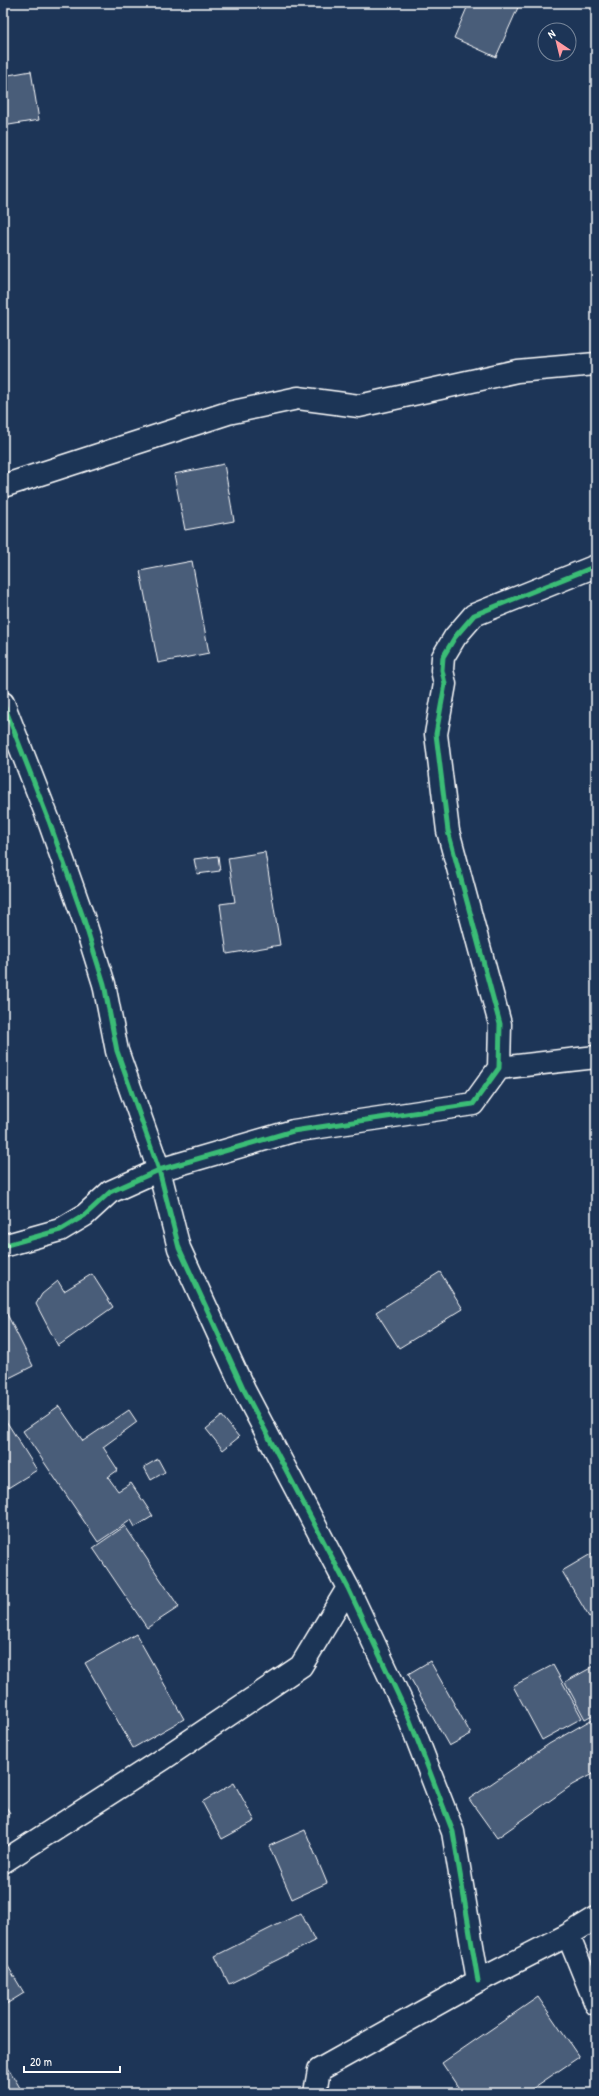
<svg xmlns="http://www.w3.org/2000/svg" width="599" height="2096" viewBox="0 0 599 2096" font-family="'Patrick Hand',sans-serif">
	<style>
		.building { fill: #4a5d79; stroke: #fff }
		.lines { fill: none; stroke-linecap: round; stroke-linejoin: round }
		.street-casing { stroke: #fff; stroke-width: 25 }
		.street { stroke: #1d3557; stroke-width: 22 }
		.cycleway-casing { stroke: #1d3557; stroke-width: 8 }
		.cycleway { stroke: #3abd76; stroke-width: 5 }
	</style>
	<rect width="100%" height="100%" fill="#1d3557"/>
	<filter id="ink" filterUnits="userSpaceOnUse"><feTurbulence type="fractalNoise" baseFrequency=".025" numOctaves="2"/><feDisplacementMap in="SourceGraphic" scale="8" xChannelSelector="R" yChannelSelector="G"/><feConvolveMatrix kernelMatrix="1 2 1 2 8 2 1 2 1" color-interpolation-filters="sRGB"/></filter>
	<g filter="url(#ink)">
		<path class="building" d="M469 3H520L496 57 454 38Z
			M31 71 39 120 3 126V76Z
			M224 464 234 521 185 530 174 474Z
			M192 561 209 653 158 663 140 571Z
			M265 852 280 945 227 954 220 904 235 902 228 858Z
			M218 856 220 871 197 874 194 859Z
			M440 1272 463 1309 399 1348 376 1312Z
			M92 1274 113 1307 58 1346 36 1304 42 1294 58 1281 64 1291Z
			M5 1310 33 1366 3 1381V1311Z
			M59 1406 83 1441 129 1410 137 1422 103 1447 118 1470 108 1477 118 1491 131 1483 153 1516 135 1527 131 1520 98 1542 23 1431Z
			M3 1416 37 1470 3 1491Z
			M222 1416 239 1437 223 1450 206 1429Z
			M158 1459 165 1472 151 1480 144 1467Z
			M125 1526 179 1607 147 1628 93 1548Z
			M596 1551V1613L589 1617 562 1571Z
			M136 1634 184 1719 133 1748 85 1663Z
			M430 1661 471 1734 449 1746 408 1674Z
			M553 1665 582 1718 542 1740 513 1686Z
			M596 1665V1713L585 1719 565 1682Z
			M596 1717V1772L572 1785 497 1838 469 1799 549 1744Z
			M234 1783 255 1821 222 1839 202 1802Z
			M3 1802 10 1813 3 1818Z
			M305 1830 327 1883 292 1899 269 1846Z
			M301 1913 315 1941 229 1984 215 1956Z
			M3 1958 24 1993 3 2006Z
			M538 1997 579 2057 526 2093H462L442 2063Z
			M3 2059 23 2093H3Z"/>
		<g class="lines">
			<g class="street-casing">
				<path id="street" d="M3 486 228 413 298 398 359 406 517 371 596 364
					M3 703 49 821 84 920 104 984 117 1051 159 1170 179 1248 244 1390 348 1588 409 1718 453 1832 478 1981
					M499 1068 596 1057
					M3 1246 60 1230 85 1215 110 1192 159 1170 293 1131 473 1104 499 1068 500 1024 448 831 436 734 445 684 442 670 443 657 455 637 474 615 596 566
					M3 1862 163 1759 301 1666 348 1588
					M568 1935 596 2004
					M315 2093 319 2070 478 1981 568 1935 596 1918"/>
			</g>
			<use href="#street" class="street"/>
			<g class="cycleway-casing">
				<path id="cycleway" d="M3 703 49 821 84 920 104 984 117 1051 159 1170 179 1248 244 1390 348 1588 409 1718 453 1832 478 1981
					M3 1246 60 1230 85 1215 110 1192 159 1170 293 1131 473 1104 499 1068 500 1024 448 831 436 734 445 684 442 670 443 657 455 637 474 615 596 566"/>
			</g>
			<use href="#cycleway" class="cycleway"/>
		</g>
	</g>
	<rect width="599" height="2096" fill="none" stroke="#1d3557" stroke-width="16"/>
	<rect x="8" y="8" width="583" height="2080" fill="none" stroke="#fff" stroke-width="1.5" filter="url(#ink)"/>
	<g transform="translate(557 42) rotate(325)"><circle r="19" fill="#1d3557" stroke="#77869a"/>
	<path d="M0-3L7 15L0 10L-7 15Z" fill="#ff9aa2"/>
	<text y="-6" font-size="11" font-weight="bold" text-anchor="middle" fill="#ffffff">N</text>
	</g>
	<path d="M24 2066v6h96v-6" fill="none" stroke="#ffffff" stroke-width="2"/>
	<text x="30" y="2066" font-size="12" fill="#ffffff" stroke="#1d3557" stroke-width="3" paint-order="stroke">20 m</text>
</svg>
